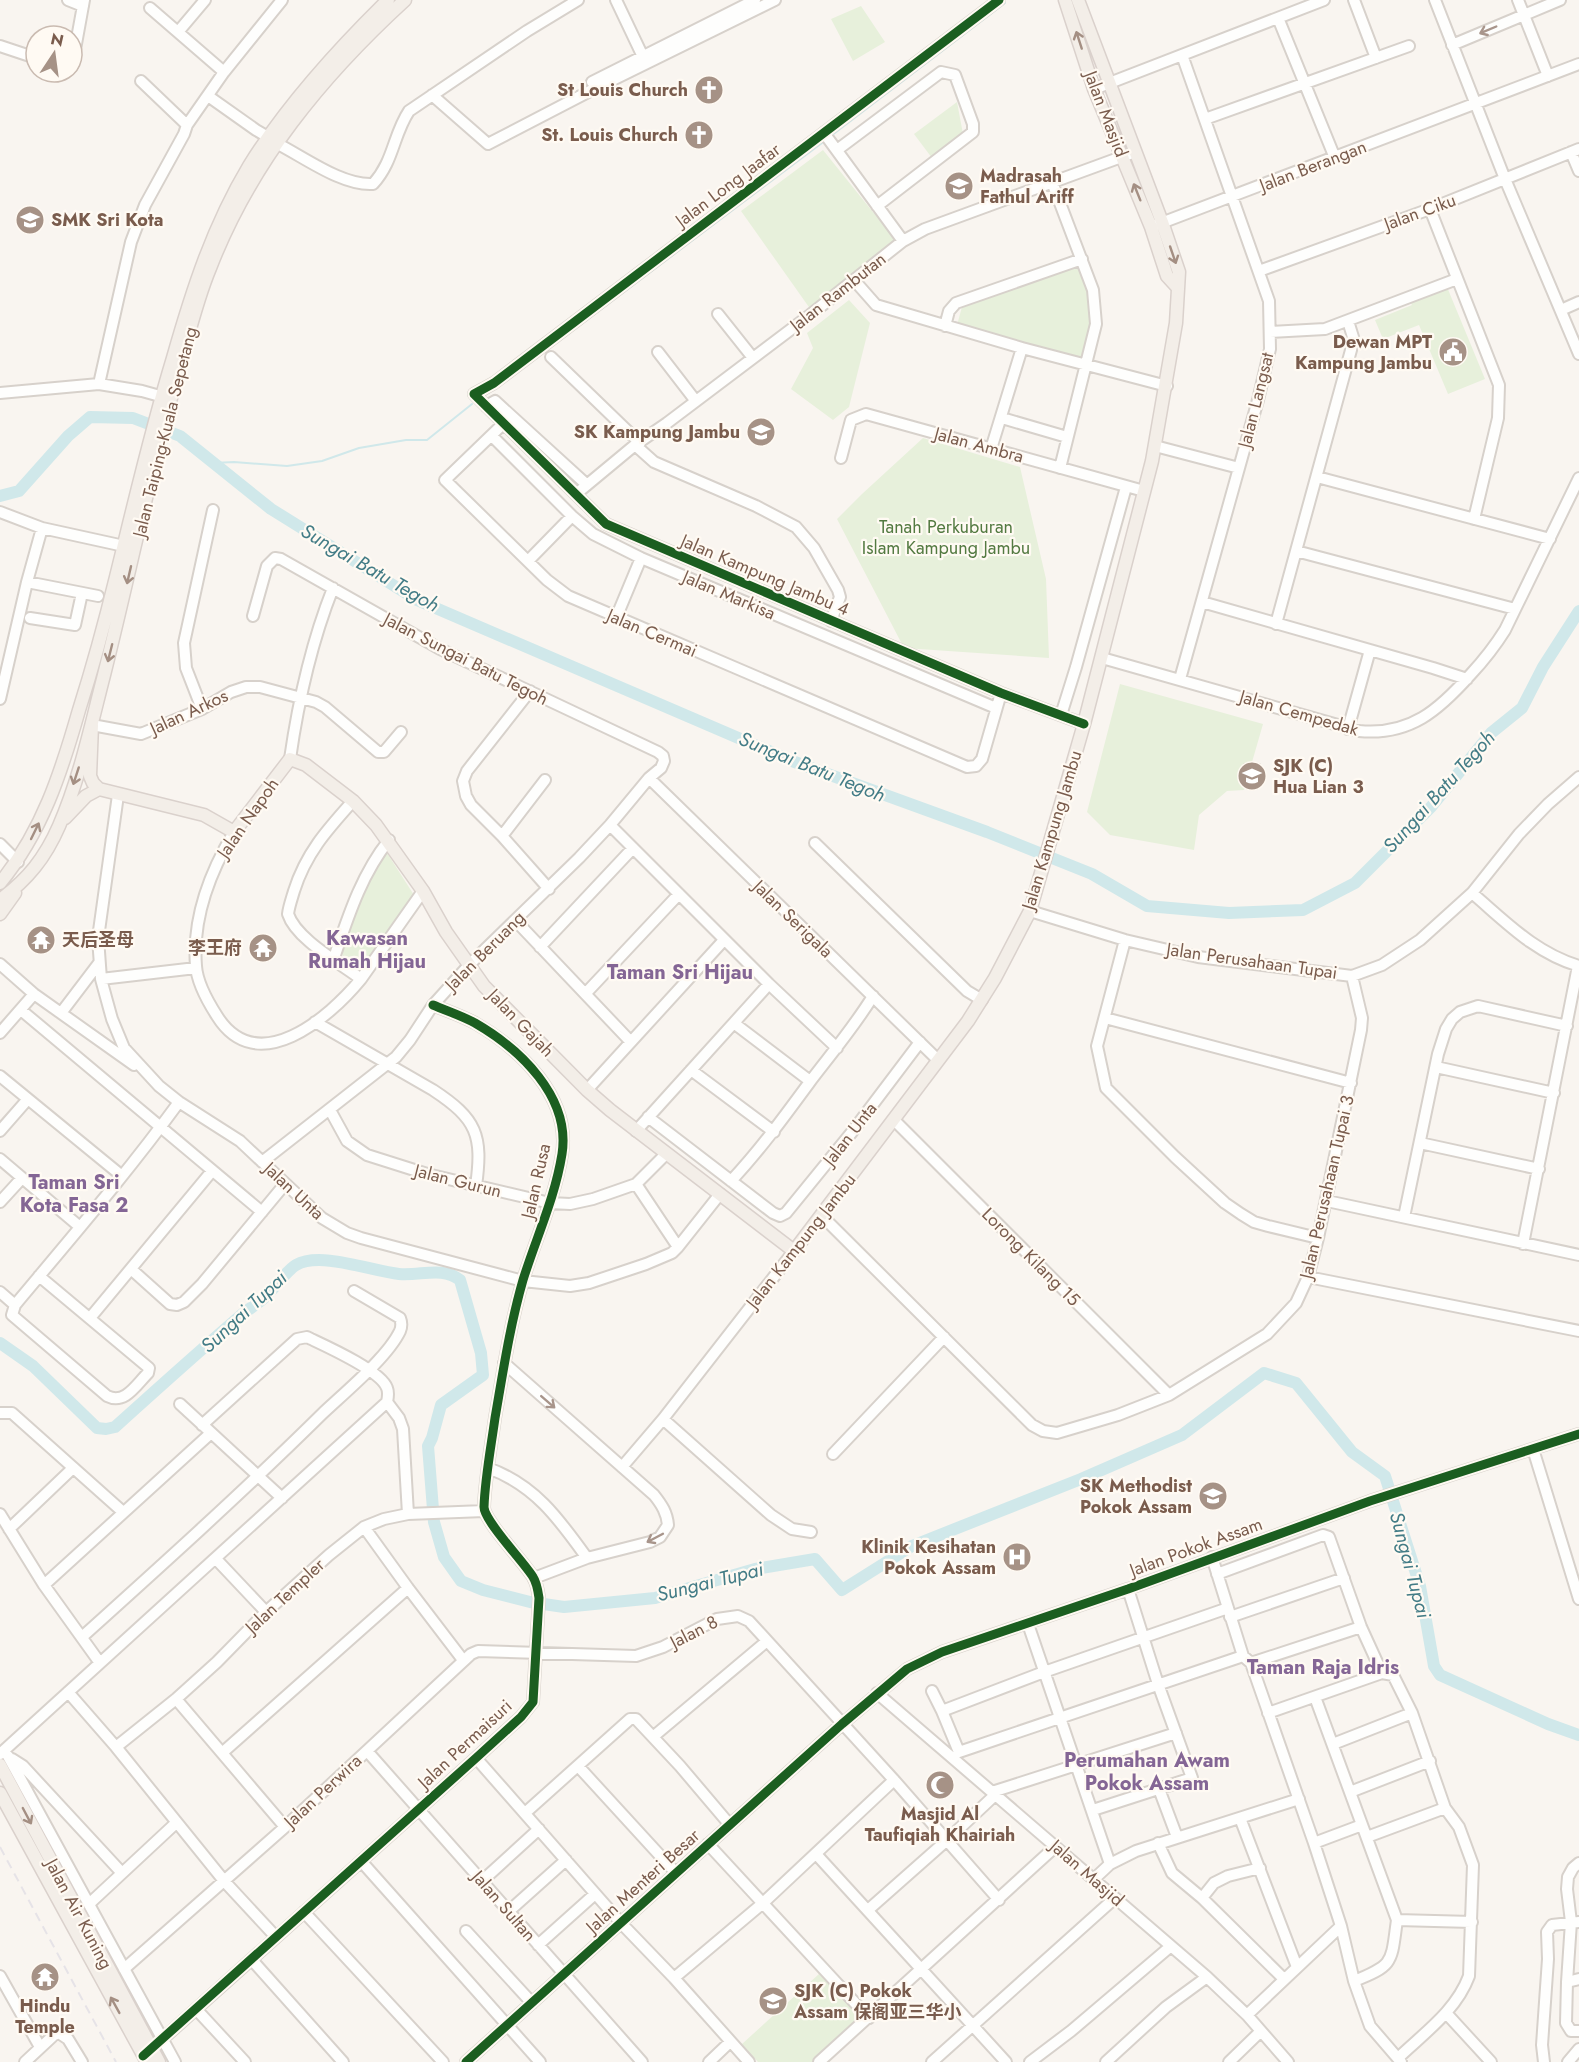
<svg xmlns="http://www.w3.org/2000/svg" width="1579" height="2062" viewBox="0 0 1579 2062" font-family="Jost,'Noto Sans SC',sans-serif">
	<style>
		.green { fill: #e7f0db }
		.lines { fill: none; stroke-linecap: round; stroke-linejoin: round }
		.stream { stroke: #d0e8ea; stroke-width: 2 }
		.river { stroke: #d0e8ea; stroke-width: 12 }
		.minor-casing { stroke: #d7d1cb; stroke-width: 14 }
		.major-casing { stroke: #dad1cc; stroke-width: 15 }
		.minor { stroke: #fefefd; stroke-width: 10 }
		.major { stroke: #f3eee8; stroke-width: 12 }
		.rail { stroke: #e6e3e7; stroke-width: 2; stroke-dasharray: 9 6; stroke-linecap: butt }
		.cycleway-casing { stroke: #fffaf3; stroke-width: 13 }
		.cycleway { stroke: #1b5e20; stroke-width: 9 }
		.oneway { stroke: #a8958b }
		.oneway2 { stroke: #a48f83 }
		.labels { text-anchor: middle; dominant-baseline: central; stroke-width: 4.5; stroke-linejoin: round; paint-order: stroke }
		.poi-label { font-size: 18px; font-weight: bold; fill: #7a5c4d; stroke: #fffaf3; text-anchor: end }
		.street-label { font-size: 18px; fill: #7a5c4d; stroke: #fffaf3 }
		.park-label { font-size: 18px; fill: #537a41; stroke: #fffaf3 }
		.water-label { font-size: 20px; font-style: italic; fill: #437c86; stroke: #fffaf3 }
		.neighbourhood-label { font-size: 20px; font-weight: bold; fill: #846695; stroke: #fffaf3 }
	</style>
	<rect width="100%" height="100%" fill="#f9f5f0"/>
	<path class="green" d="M861 6 885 42 853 61 831 19Z
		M957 102 963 134 932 158 914 134Z
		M823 150 897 242 811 310 741 211Z
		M1079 266 1090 290 1092 320 1083 359 957 325 962 307Z
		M1447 287 1485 379 1448 394 1419 325 1383 339 1375 320 1412 305 1410 302Z
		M849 300 870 323 849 407 833 420 791 389 813 348 807 333Z
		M923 438 1020 467 1046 579 1049 658 904 648 837 519 862 494Z
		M1120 684 1263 724 1244 790 1227 791 1199 815 1194 850 1110 835 1087 812Z
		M387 853 414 895 361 972 343 958C339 933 373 874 387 853Z
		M819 1974 861 2018 816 2062H758L742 2044Z"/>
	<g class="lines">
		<path class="stream" d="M831 136 1005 3
			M524 367 822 143
			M485 395 495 388
			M213 463 234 462 287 466 322 461 359 448 406 440H427L472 404"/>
		<path class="river" d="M0 496 19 491 68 436 90 417 133 418 180 436 271 509 417 600 792 761 987 832 1092 874 1147 906 1229 913 1303 910 1355 883 1431 807 1491 733 1522 708 1543 667 1579 611
			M0 1343 33 1366 97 1428 106 1429 115 1427C156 1390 197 1353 239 1317 247 1310 256 1305 264 1298 273 1290 287 1270 296 1265 320 1251 372 1271 399 1274 421 1276 442 1266 460 1280L481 1353 483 1375 441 1405 432 1438 428 1446 434 1522 444 1557 461 1581 483 1590 530 1602 564 1607 655 1598 755 1569 815 1559 842 1590 912 1546 1081 1479 1182 1435 1264 1373 1296 1383 1352 1452 1385 1476 1420 1586 1434 1666 1440 1675 1548 1724 1579 1735"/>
		<g class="minor-casing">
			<path id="minor" d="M68 0 83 6
				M616 0 645 61
				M999 0 494 383 474 394 606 524 1001 693 1084 724
				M1354 0 1376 58
				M1435 0 1505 179 1579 354
				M1518 0 1548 76
				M150 8 224 72
				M1278 18 1335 158
				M178 32 205 0
				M1452 45 1560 0
				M0 46 36 58
				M72 66 84 0
				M141 81 187 125
				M592 82 755 0
				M1094 89 1324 0
				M432 95 488 144 592 90 775 0
				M208 96 256 130 268 137
				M1205 119 1409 46
				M824 133 903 241
				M276 143C304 157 342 186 373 184 394 161 393 135 409 111L527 31 578 0
				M837 150 941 72 955 75 973 124V132L877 206
				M1571 152 1579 171
				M1052 182 1093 290 1096 324 1060 468
				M1430 209 1499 385 1498 418 1474 519
				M1156 225 1579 64
				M1259 271 1430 209 1579 149
				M854 280 876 305 1022 348 1167 386
				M1561 310 1579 302
				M718 314 753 358
				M945 326 949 311 956 303 1082 259
				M1270 332 1325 329 1457 279
				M658 352 695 400
				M551 357 640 443
				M99 384 131 242 145 205 184 134 187 125 224 72 282 0
				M0 393 99 384 142 391 167 398
				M486 406 495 401 586 484
				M1002 418 1067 437
				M503 424 445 480 547 580 568 596 967 767 976 766 982 759 1001 693
				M492 436 572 516 593 534 641 558 996 708
				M635 445 654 462 756 506 796 527 814 548 838 590 840 597 831 621
				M1155 446 1239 468
				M991 449 1022 348
				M841 458 851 420 866 414 1144 491
				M1317 477 1550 539
				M576 494 635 445 667 423 810 315 903 241 925 229 1135 152
				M0 512 42 528 124 546
				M1296 551 1515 609
				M528 561 572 516
				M27 582 98 596
				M1202 602 1433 668 1467 679
				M253 616 267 566 275 558 281 559 440 649 658 752 663 756 664 761 661 768 649 778 610 825 579 858 470 964 433 1005 410 1040 396 1057 262 1162
				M30 618 75 625 82 593
				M616 618 641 558
				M1276 624 1351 350 1353 337 1348 321
				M1102 658 1359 731C1410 736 1439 710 1471 674 1484 660 1495 646 1505 630L1579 478
				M1180 679 1258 400 1270 349 1269 301 1182 55
				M530 691 467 771 463 781 466 796 471 805 502 836 549 889
				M0 699 27 582 42 528
				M202 709 186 668 184 643 213 510
				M1061 715 1076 667 1126 487
				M92 725 141 734 202 709 231 692 246 687H260L316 702 325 707 378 752H384L401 732
				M1348 729 1370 650
				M290 759C298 703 312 641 333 588
				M649 778 938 1060
				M118 795 98 938 101 979 112 1019 124 1048 159 1086 179 1102 240 1141 322 1218 347 1233 361 1238 523 1281 570 1286 589 1283 646 1264 672 1253 678 1247 720 1194
				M353 801C327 830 306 853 294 891 292 898 289 906 288 914 296 939 340 963 361 979
				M610 825 769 984 837 1048
				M234 832C210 872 192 917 196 966 197 982 208 1002 217 1016 257 1080 329 1018 361 979L423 891
				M502 836 545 780
				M815 843 967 991 982 1000
				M0 844 18 862
				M1472 893C1506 922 1535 953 1579 966
				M1030 911 1125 940 1198 957 1352 976 1382 965 1420 940 1472 893 1519 834 1548 804 1579 777
				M515 920 630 1041
				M1125 940 1097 1046 1106 1088 1175 1157 1225 1203 1241 1214 1254 1222 1268 1226 1318 1238
				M540 947 633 848
				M334 958C348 917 361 875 389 840
				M0 964 34 994 134 1065
				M101 979 196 968
				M586 993 679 894
				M21 1010 262 1212
				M61 1013 99 963
				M1105 1018 1351 1083
				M315 1022 433 1090C477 1119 483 1135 476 1186
				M735 1024 810 1081
				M0 1033 34 994
				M1436 1067 1554 1093
				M691 1070 774 1132
				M0 1076 122 1176
				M587 1090 724 940
				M330 1110 347 1141 367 1155 427 1174 550 1203 570 1204 593 1199 636 1184 666 1154
				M648 1117 773 1213 780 1216 786 1213 852 1132 920 1042
				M894 1120 1169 1395
				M0 1131 28 1099
				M636 1131 769 984
				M1420 1143 1539 1169
				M0 1159 80 1227
				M731 1181C760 1150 784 1117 809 1083 831 1054 854 1027 873 996
				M636 1184 678 1247
				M1327 1201 1579 1255
				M0 1202 22 1178
				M822 1216 1032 1425 1043 1431 1057 1433 1118 1415 1169 1395 1267 1334 1296 1303 1308 1277 1318 1238 1361 1030 1362 1018 1352 976
				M1404 1217 1438 1054 1446 1029 1452 1019 1460 1012 1478 1006 1567 1026
				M1523 1244 1578 966
				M131 1269 170 1304 177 1305 184 1302 202 1284 285 1184
				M39 1276 149 1368 148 1373C136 1385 125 1405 107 1396L12 1315 15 1305C71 1238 128 1172 179 1102
				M1308 1277 1579 1331
				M0 1292 15 1305
				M90 1318 212 1171
				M504 1363 654 1495C662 1505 667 1513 668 1525L660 1537 650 1542 587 1558 534 1578
				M387 1402 399 1418 403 1429 408 1514
				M180 1404 282 1498
				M0 1413H12L123 1512
				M663 1419 771 1515 792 1529 811 1532
				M1533 1449 1579 1599
				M833 1454 944 1337
				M622 1467 663 1419 794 1251
				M488 1468C535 1485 559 1519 587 1558
				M0 1514 44 1585 100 1663
				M364 1527 408 1588 463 1660
				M9 1529 73 1468
				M1212 1557 1243 1656 1251 1663 1314 1843 1341 1926 1354 1981 1370 2026 1401 2062
				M216 1559 266 1612
				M1217 1574 1323 1535 1329 1537 1361 1627 1382 1673
				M44 1585 211 1433
				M1228 1608 1044 1672 942 1711 959 1752 1243 1656
				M1230 1617 1344 1578
				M1028 1624 1110 1864
				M82 1637C163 1564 244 1491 322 1414 344 1393 387 1358 400 1331 402 1326 402 1323 400 1318L354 1291
				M1251 1663 1361 1627
				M932 1691 942 1711
				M68 1692 116 1747 225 1882 276 1937
				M877 1693 1207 1977 1247 2015 1288 2062
				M1315 1697 1397 1920C1391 1962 1395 1965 1354 1981
				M176 1699 285 1827
				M1268 1713 1382 1673 1393 1675 1412 1713 1445 1808
				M654 1736 767 1641
				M1333 1744 1412 1713
				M116 1747 176 1699 217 1662 266 1612 329 1555 364 1527 384 1519 408 1514 484 1511
				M367 1751 642 2062
				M222 1753 408 1588
				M0 1754 387 1402C388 1397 389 1393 387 1388 381 1371 328 1347 311 1339L307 1337 297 1339 202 1425
				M8 1756 175 2062
				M476 1758 621 1923 674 1978 749 2062
				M12 1759 23 1766 122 1873
				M578 1766 676 1873
				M1159 1789 1177 1837
				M992 1792 1176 1733
				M1350 1792 1430 1761
				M1093 1810 1192 1778 1158 1684 1128 1589
				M525 1813 630 1719H636L680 1766 730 1825
				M1240 1818 1297 1967
				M1367 1837 1445 1808 1459 1827 1473 1865 1469 1976C1456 2011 1424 2033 1398 2058
				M1158 1843 1172 1873 1202 1898 1284 1979
				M1314 1843 1362 1825
				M708 1844 869 2018
				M816 1854 1006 2062
				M361 1861 540 2062
				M1094 1879 1110 1864 1136 1851 1299 1799
				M482 1881 539 1829
				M1202 1898 1214 1883 1228 1876 1260 1868
				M89 1904 176 1823
				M868 1910 946 1841 995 1795
				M509 1911 566 1860
				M304 1912 443 2062
				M1397 1920 1472 1922
				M466 1931 532 2003
				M538 1945 595 1894
				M252 1960 343 2062
				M124 1969 285 1827 471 1654 478 1651 636 1656 663 1647 717 1619 738 1616 749 1621 894 1780 999 1900
				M0 1976 40 2047
				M674 1978 763 1903 894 1780
				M1579 1979 1567 1982 1566 2023 1571 2031H1579
				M1567 1982 1571 1922 1567 1889 1568 1877 1573 1868 1579 1863
				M196 2009 245 2062
				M1446 2013 1491 2062
				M1247 2015 1341 1926
				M147 2053 476 1758 521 1717 533 1702 539 1598C538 1591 537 1583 533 1577 524 1562 484 1521 484 1507 485 1478 491 1447 495 1418 503 1372 510 1325 523 1280 536 1238 555 1198 562 1154 571 1097 520 1049 475 1023 462 1016 447 1011 433 1005
				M25 2062 54 2035 59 2033 68 2039 82 2062
				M466 2062 842 1724 907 1669 942 1652 1128 1589 1370 1501 1579 1434
				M709 2062 730 2042
				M819 2062 1055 1847
				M932 2062 1115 1898
				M1030 2062 1071 2031 1171 1946
				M1106 2062 1166 2007 1207 1977
				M1229 2062 1261 2031
				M1544 2062 1542 2045 1548 1959 1547 1932 1552 1925 1579 1922
				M1568 2062 1579 2049"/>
		</g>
		<g class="major-casing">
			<path id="major" d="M1065 0 1094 89 1151 227 1167 276 1178 288
				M92 725 90 776 93 783 99 789 204 815 234 832 290 759 306 765 353 801 376 825 423 891 446 932 484 986 587 1090 610 1110 794 1251 968 1021 995 978 1030 911 1084 724 1152 461 1176 323 1179 272 1162 222 1078 0
				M65 818 86 796 99 789
				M0 883C42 832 61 773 79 710 93 666 105 622 116 577 134 504 151 430 173 358 192 291 213 226 249 166 287 105 337 50 388 0
				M0 900C28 879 45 858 59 826 80 778 91 725 104 675 130 572 151 467 180 365 189 333 197 299 210 268 251 162 322 76 405 0
				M0 914 15 893
				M0 1765 159 2062
				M0 1793 147 2062"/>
		</g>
		<use href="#minor" class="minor"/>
		<use href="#major" class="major"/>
		<path class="rail" d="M0 1847 116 2062"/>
		<g class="cycleway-casing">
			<path id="cycleway" d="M999 0 494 383 474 394 606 524 1001 693 1084 724
				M143 2056 476 1758 521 1717 533 1702 539 1598C538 1591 537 1583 533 1577 524 1562 484 1521 484 1507 485 1478 491 1447 495 1418 503 1372 510 1325 523 1280 536 1238 555 1198 562 1154 571 1097 520 1049 475 1023 462 1016 447 1011 433 1005
				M466 2062 842 1724 907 1669 942 1652 1128 1589 1370 1501 1579 1434"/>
		</g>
		<use href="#cycleway" class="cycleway"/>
	</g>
	<defs><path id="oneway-shaft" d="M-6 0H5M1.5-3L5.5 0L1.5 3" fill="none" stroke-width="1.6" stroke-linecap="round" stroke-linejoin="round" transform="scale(1.5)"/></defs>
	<g class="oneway">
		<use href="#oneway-shaft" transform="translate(1488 30) rotate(157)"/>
		<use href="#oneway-shaft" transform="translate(548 1402) rotate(41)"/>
		<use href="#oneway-shaft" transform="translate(655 1538) rotate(152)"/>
	</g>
	<g class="oneway2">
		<use href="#oneway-shaft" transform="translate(1079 40) rotate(-108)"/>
		<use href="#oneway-shaft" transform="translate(1137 192) rotate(-112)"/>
		<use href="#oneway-shaft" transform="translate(1173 255) rotate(71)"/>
		<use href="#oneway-shaft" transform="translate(129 575) rotate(103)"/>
		<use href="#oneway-shaft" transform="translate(110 653) rotate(104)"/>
		<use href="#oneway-shaft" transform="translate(76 776) rotate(108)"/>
		<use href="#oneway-shaft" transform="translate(35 831) rotate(-64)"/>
		<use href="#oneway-shaft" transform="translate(27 1816) rotate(62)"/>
		<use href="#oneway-shaft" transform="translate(115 2005) rotate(-119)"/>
	</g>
	<defs>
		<g id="church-disc" transform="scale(1.5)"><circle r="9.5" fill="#a69286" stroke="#fffaf3"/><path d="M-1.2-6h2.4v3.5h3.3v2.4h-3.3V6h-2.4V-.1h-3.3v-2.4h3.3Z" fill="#fff"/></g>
		<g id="school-disc" transform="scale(1.5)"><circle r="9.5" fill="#a69286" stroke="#fffaf3"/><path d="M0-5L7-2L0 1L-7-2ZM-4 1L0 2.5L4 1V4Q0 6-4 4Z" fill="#fff"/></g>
		<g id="civic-disc" transform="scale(1.5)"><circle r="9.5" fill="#a69286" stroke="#fffaf3"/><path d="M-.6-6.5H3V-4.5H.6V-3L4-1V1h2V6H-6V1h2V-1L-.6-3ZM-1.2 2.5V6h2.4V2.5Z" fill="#fff"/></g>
		<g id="temple-disc" transform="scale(1.5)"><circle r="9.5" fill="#a69286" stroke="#fffaf3"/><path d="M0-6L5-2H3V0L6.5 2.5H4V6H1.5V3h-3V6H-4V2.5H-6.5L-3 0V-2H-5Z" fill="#fff"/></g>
		<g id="hospital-disc" transform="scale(1.5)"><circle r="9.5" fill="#a69286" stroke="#fffaf3"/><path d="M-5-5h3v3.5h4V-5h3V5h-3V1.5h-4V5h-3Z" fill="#fff"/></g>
		<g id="mosque-disc" transform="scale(1.5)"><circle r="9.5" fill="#a69286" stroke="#fffaf3"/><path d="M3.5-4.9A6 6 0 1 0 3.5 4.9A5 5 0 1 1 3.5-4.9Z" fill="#fff"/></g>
	</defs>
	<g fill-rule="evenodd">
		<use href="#church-disc" x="709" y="90"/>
		<use href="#church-disc" x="699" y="135"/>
		<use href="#school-disc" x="959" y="186"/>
		<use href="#school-disc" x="30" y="220"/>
		<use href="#civic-disc" x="1453" y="352"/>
		<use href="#school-disc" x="761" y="432"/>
		<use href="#school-disc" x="1252" y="776"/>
		<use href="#temple-disc" x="41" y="940"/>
		<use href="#temple-disc" x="263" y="948"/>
		<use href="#school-disc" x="1213" y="1496"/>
		<use href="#hospital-disc" x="1017" y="1557"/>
		<use href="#mosque-disc" x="940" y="1785"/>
		<use href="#temple-disc" x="45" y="1977"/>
		<use href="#school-disc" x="773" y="2001"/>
	</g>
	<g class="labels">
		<g class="poi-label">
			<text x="688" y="90">St Louis Church</text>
			<text x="678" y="135">St. Louis Church</text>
			<text x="980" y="176" text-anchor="start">Madrasah<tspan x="980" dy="21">Fathul Ariff</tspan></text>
			<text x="51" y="220" text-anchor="start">SMK Sri Kota</text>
			<text x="1432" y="342">Dewan MPT<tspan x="1432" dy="21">Kampung Jambu</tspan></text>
			<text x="740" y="432">SK Kampung Jambu</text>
			<text x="1273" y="766" text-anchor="start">SJK (C)<tspan x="1273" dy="21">Hua Lian 3</tspan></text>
			<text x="62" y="940" text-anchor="start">天后圣母</text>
			<text x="242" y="948">李王府</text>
			<text x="1192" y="1486">SK Methodist<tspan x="1192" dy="21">Pokok Assam</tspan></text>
			<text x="996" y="1547">Klinik Kesihatan<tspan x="996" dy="21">Pokok Assam</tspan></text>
			<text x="940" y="1814" text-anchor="middle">Masjid Al<tspan x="940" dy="21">Taufiqiah Khairiah</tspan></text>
			<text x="794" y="1991" text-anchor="start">SJK (C) Pokok<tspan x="794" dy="21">Assam 保阁亚三华小</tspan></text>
			<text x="45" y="2006" text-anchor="middle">Hindu<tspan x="45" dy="21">Temple</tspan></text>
		</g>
		<g class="street-label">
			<text transform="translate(1106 114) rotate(69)">Jalan Masjid</text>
			<text transform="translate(1313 166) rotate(-21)">Jalan Berangan</text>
			<text transform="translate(728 185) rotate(-37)">Jalan Long Jaafar</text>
			<text transform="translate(1420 212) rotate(-20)">Jalan Ciku</text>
			<text transform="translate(838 292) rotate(-38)">Jalan Rambutan</text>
			<text transform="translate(1256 400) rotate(-76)">Jalan Langsat</text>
			<text transform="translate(165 432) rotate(-76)">Jalan Taiping-Kuala Sepetang</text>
			<text transform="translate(979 445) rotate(15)">Jalan Ambra</text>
			<text transform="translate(765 575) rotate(23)">Jalan Kampung Jambu 4</text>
			<text transform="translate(729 595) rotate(23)">Jalan Markisa</text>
			<text transform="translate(652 633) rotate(23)">Jalan Cermai</text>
			<text transform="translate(466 659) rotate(27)">Jalan Sungai Batu Tegoh</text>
			<text transform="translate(189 712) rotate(-25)">Jalan Arkos</text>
			<text transform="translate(1299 713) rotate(16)">Jalan Cempedak</text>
			<text transform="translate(248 818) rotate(-55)">Jalan Napoh</text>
			<text transform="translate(1052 830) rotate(-73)">Jalan Kampung Jambu</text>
			<text transform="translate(793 919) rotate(44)">Jalan Serigala</text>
			<text transform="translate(485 951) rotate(-45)">Jalan Beruang</text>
			<text transform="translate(1252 961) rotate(8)">Jalan Perusahaan Tupai</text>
			<text transform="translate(521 1023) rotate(46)">Jalan Gajah</text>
			<text transform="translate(850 1134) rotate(-52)">Jalan Unta</text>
			<text transform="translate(458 1181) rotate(14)">Jalan Gurun</text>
			<text transform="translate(536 1181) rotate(-77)">Jalan Rusa</text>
			<text transform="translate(1327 1187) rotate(-77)">Jalan Perusahaan Tupai 3</text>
			<text transform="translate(294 1191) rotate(43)">Jalan Unta</text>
			<text transform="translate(801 1241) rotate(-52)">Jalan Kampung Jambu</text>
			<text transform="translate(1031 1257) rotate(45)">Lorong Kilang 15</text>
			<text transform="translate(1196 1547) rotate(-20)">Jalan Pokok Assam</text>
			<text transform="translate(285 1596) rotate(-43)">Jalan Templer</text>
			<text transform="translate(694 1632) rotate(-27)">Jalan 8</text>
			<text transform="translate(465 1744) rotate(-43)">Jalan Permaisuri</text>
			<text transform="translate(323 1791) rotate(-43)">Jalan Perwira</text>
			<text transform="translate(1087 1873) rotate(41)">Jalan Masjid</text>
			<text transform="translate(643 1881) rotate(-42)">Jalan Menteri Besar</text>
			<text transform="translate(504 1906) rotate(49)">Jalan Sultan</text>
			<text transform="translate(79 1914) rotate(62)">Jalan Air Kuning</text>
		</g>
		<g class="park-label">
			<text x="946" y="527">Tanah Perkuburan<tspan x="946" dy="21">Islam Kampung Jambu</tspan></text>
		</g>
		<g class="water-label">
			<text transform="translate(370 568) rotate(30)">Sungai Batu Tegoh</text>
			<text transform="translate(812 767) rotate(22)">Sungai Batu Tegoh</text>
			<text transform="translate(1439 792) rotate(-48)">Sungai Batu Tegoh</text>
			<text transform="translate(244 1312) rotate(-43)">Sungai Tupai</text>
			<text transform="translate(1410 1565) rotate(75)">Sungai Tupai</text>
			<text transform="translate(710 1582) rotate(-14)">Sungai Tupai</text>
		</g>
		<g class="neighbourhood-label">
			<text x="367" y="938">Kawasan<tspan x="367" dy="23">Rumah Hijau</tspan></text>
			<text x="680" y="972">Taman Sri Hijau</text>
			<text x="74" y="1182">Taman Sri<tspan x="74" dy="23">Kota Fasa 2</tspan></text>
			<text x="1323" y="1667">Taman Raja Idris</text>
			<text x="1147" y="1760">Perumahan Awam<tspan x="1147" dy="23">Pokok Assam</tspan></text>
		</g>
	</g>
	<g transform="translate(54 54) rotate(13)"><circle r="28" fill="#fffaf3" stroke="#cabbb1" stroke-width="1.5"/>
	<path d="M0-4.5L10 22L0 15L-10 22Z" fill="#a69286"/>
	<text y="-9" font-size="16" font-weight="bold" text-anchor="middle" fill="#7a5c4d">N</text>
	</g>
</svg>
